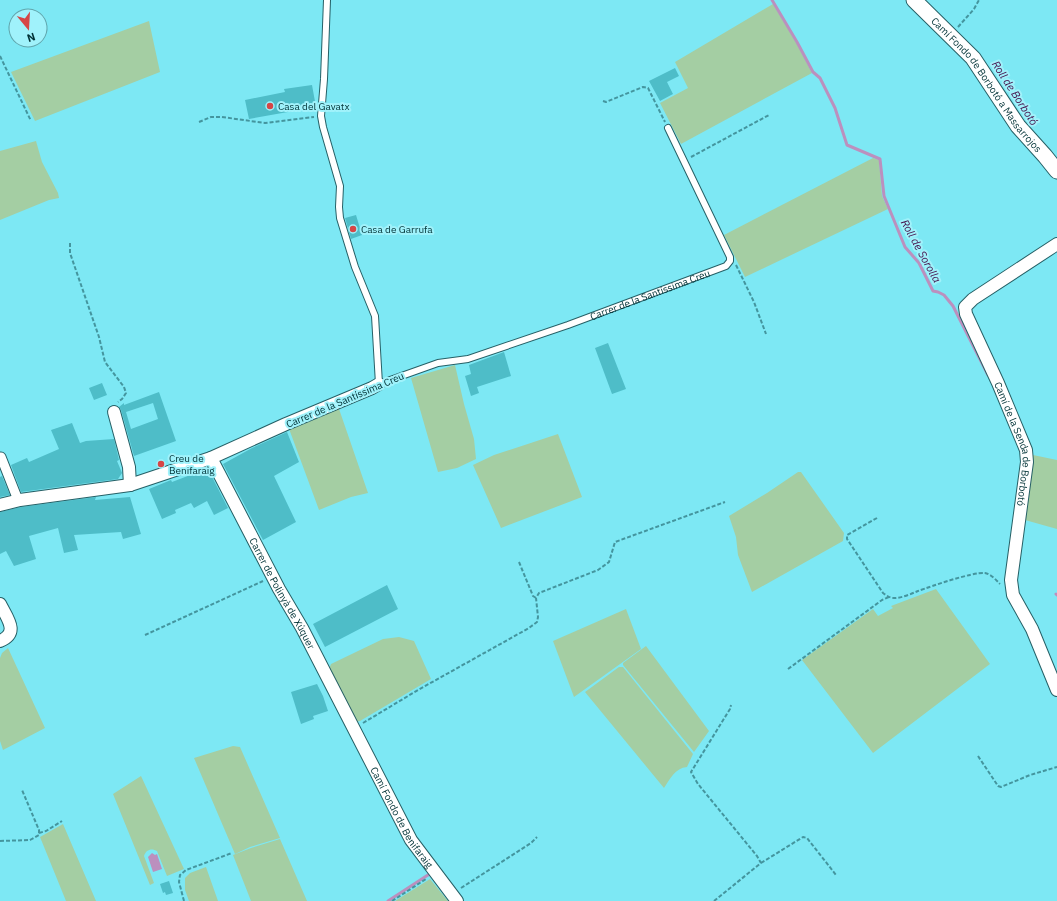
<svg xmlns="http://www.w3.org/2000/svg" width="1057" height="901" viewBox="0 0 1057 901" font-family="'IBM Plex Sans',sans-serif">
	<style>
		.green { fill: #a4cea3 }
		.water { fill: #bb90be }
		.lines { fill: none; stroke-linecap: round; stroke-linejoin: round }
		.stream { stroke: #bb90be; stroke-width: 3 }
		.building { fill: #4ebdc8; fill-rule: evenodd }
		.service-casing { stroke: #266066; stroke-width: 8 }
		.pedestrian-casing { stroke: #266066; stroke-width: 11 }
		.minor-casing { stroke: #266066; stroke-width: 14 }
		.tertiary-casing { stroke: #266066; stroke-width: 17 }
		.path { stroke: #44959e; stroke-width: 2; stroke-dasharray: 4 2; stroke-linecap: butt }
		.service { stroke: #fff; stroke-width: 6 }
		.pedestrian { stroke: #fff; stroke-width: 9 }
		.minor { stroke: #fff; stroke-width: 12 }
		.tertiary { stroke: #fff; stroke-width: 15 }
		.poi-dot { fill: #d64646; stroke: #a0f2fb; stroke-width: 1.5 }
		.labels { text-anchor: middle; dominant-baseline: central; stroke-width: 4; stroke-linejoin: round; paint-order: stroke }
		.street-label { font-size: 10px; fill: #003236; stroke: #a0f2fb }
		.poi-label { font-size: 10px; fill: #003236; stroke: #a0f2fb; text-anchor: start }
		.water-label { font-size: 11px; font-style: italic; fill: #45104a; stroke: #a0f2fb }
	</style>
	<rect width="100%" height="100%" fill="#7de8f4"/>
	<path class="green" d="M773 4 796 42 812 73 681 144 660 103 688 88 675 62Z
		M149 21 160 72 35 121 11 72Z
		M36 141 42 162 58 193 59 198 49 200 0 220V151Z
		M873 158 879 160 882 196 888 209 745 277 724 235Z
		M455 365 464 404 474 439 476 459 457 468 438 472 411 378Z
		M338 406 368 493 351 497 319 510 288 426Z
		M558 434 582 497 501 528 473 465 494 455Z
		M1033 455 1057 460V529L1025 520Z
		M798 472H801L844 533 843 541 752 592 738 555 736 537 729 516 767 493Z
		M936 589 990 664 873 753 802 660 873 609 878 616 893 608 891 606Z
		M626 609 641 649 574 697 553 641Z
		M399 637 414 641 431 679 360 721 356 722 329 669 331 664 383 639Z
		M646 646 709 731 694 752 623 665V663Z
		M8 648 45 728 3 750 0 741V658L2 653Z
		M619 667H623L693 754 687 767C675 768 670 779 664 788L585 692Z
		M233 746 240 747 280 838 250 847 235 854 194 758Z
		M141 776 184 869 167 876 157 851C152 848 146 849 144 856L154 883 150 885 113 794Z
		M63 824 96 901H66L40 837Z
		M280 839 307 901H251L233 855 251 848Z
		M206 867 218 901H189L185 890V878L190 873Z
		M430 879 448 901H395Z"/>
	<path class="water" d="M152 853 155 855 157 854 162 869 153 872 148 857Z"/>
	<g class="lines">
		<path class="stream" d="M772 0 797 42 813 72 820 78 835 108 847 145 880 159 884 196 905 247 919 263 933 291 938 292 944 295 953 306 988 375
			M1056 594 1057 595
			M388 901 431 873"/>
	</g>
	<path class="building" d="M675 68 679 76 667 82 673 94 660 101 649 81Z
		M312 85 316 107 249 119 245 100 285 92 284 89Z
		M356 215 362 235 351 239 345 218Z
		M608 343 626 389 612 394 595 348Z
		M504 352 511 376 477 387 479 393 471 396 465 376 471 374 469 365Z
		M102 383 107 395 94 400 89 388Z
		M159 392 176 441 134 456 121 410 119 407 124 403V405ZM153 403 158 419 131 429 126 412Z
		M72 423 80 443 86 441 114 439 119 460 117 461 122 473 118 479 21 492 11 465 27 458 29 462 59 449 51 430Z
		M287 432 299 462 274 476 296 522 263 540 223 464 252 448Z
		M206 469 208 472 209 471 228 508 214 515 207 501 194 508 191 503 175 510 176 513 162 519 149 489 171 480 172 482Z
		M2 476 10 495 0 497V477Z
		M96 497 95 500 130 497 141 534 123 539 121 532 74 535 78 550 64 553 58 528 29 536 36 559 14 566 6 551 0 554V512L21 507Z
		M387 585 398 609 325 647 313 624Z
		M317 684 323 696 328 711 313 716 314 719 301 724 291 692Z
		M169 881 173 893 166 895 165 892 163 893 160 884Z"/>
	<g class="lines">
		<g class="service-casing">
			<g id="service">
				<path id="s1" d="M327 0 324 79 321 116 323 127 340 186 339 207 340 218 355 267 375 316 379 384 438 363 468 359 568 325 726 266 730 261V257L668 128"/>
			</g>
		</g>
		<g class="pedestrian-casing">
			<path id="pedestrian" d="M1 457 16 495"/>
		</g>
		<g class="minor-casing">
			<g id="minor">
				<path id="s2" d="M1057 244 973 299 965 307 966 314 998 383 1026 450 1027 462 1011 580 1013 595 1032 629 1057 690"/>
				<path d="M114 412 129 467 130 485"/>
				<path id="s3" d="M211 458 279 589 302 628 411 840 457 901"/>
				<path d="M0 505 20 500 130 485 211 458 286 424 372 388 379 384"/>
				<path d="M0 604C7 618 20 633 0 641"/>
			</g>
		</g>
		<g class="tertiary-casing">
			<g id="tertiary">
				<path id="s4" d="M914 0 973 58 1018 126 1045 156 1057 171"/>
			</g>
		</g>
		<path class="path" d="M958 27 974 9 979 0
			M0 56 31 121
			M603 101 606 102 643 87 648 88 665 122
			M199 122 211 117H222L265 123 314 117
			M691 157 769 115
			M70 243V253L99 337 105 362 124 387 126 393 122 399 118 402
			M736 265 754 302 766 334
			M877 518 847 535V539L883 593C887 596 890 598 894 598 902 598 911 594 918 591 932 586 972 572 985 573 991 574 996 580 1000 584
			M519 562 533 596 536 598
			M145 635 263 581
			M788 669 882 600 889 597
			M363 723 418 690 529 628 537 622 538 617 536 598 539 593 598 570 609 562 615 542 725 502
			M978 756 998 786 1001 787 1030 775 1057 767
			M39 833 46 831 62 821
			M0 841 30 840 39 835V830L22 790
			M761 863 803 837 807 838 836 875
			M461 888 531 843 537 837
			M184 901 179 882 180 875 186 870 232 853
			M392 901 426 879
			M714 901 761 863 757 856 698 784 691 772 730 709 731 705"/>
		<use href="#service" class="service"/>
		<use href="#pedestrian" class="pedestrian"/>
		<use href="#minor" class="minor"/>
		<use href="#tertiary" class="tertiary"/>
	</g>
	<g class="poi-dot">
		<circle cx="270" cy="106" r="4"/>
		<circle cx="353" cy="229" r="4"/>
		<circle cx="161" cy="464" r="4"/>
	</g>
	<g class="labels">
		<g class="street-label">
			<text stroke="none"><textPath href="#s4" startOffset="112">Camí Fondo de Borbotó a Massarrojos</textPath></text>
			<text stroke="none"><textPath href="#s1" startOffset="679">Carrer de la Santíssima Creu</textPath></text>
			<text transform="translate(345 400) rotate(-23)">Carrer de la Santíssima Creu</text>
			<text stroke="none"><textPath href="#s2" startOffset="259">Camí de la Senda de Borbotó</textPath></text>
			<text stroke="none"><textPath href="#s3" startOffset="153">Carrer de Polinyà de Xúquer</textPath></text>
			<text stroke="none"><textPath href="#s3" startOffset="407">Camí Fondo de Benifaraig</textPath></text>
		</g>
		<g class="poi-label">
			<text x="278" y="106">Casa del Gavatx</text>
			<text x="361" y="229">Casa de Garrufa</text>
			<text x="169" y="458">Creu de<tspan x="169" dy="12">Benifaraig</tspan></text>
		</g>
		<g class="water-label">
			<text transform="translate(1015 93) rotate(57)">Roll de Borbotó</text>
			<text transform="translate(921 251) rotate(61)">Roll de Sorolla</text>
		</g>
	</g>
	<g transform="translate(28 28) rotate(162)"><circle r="19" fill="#a0f2fb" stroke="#60a5ac"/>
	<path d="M0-3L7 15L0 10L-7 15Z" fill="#d64646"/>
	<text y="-6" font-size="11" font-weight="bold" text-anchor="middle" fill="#003236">N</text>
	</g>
</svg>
